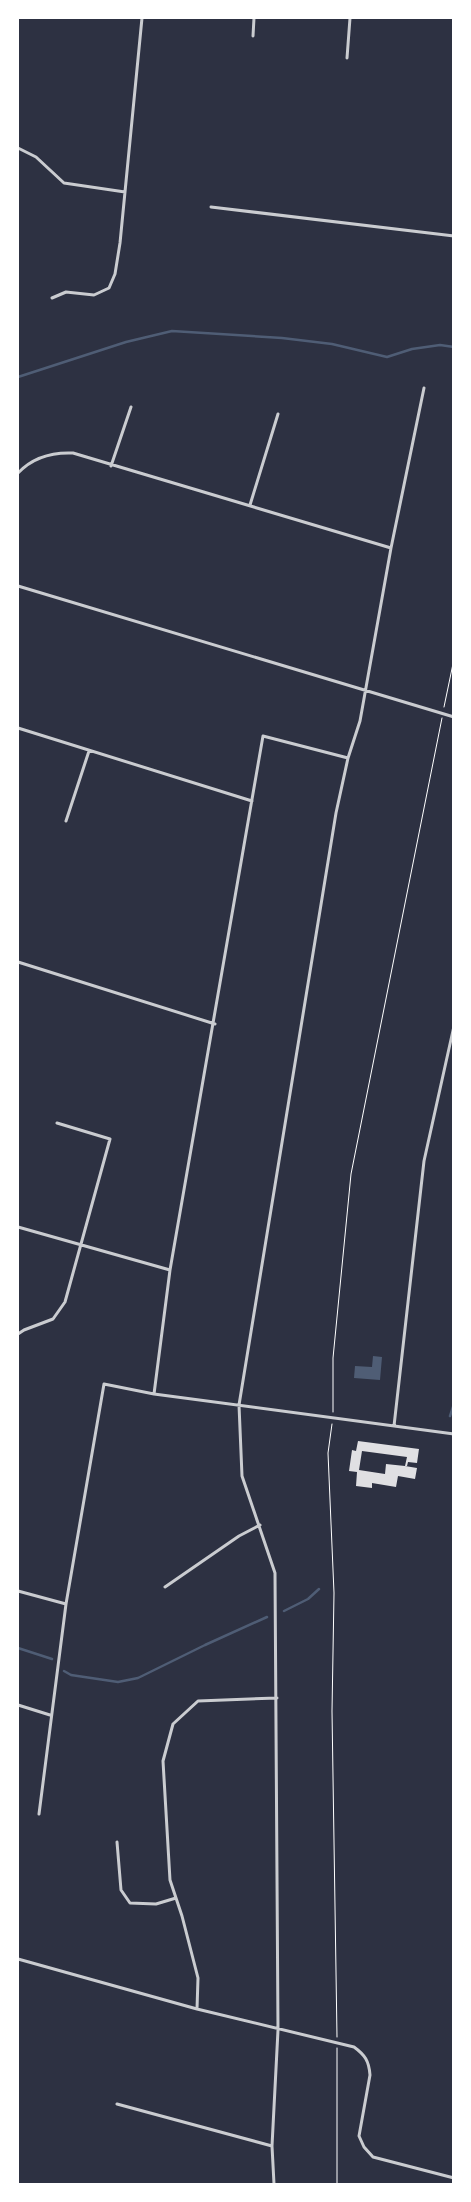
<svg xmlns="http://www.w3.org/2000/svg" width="471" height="2202" viewBox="0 0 471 2202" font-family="'Exo 2',sans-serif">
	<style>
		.water { fill: #4f5d75 }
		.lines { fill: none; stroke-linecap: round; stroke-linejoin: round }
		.stream { stroke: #4f5d75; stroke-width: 2.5 }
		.building { fill: #e0e0e3 }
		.path { stroke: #fff; stroke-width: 1 }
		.minor { stroke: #caccd0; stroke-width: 3 }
	</style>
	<rect width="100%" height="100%" fill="#2d3142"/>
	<path class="water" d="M373 1356 382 1357 380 1380 354 1378 355 1366 372 1367Z"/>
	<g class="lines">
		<path class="stream" d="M18 377 126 342 172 331 282 338 332 344 387 357 412 349 440 345 454 347
			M450 1416 454 1404
			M284 1611 308 1599 319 1589
			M18 1648 52 1659
			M64 1671 71 1675 118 1682 138 1678 205 1645 267 1617"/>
	</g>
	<path class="building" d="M358 1441 419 1449 417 1463 408 1462 407 1466H405L407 1457 362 1451 359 1470 385 1474 386 1464 405 1466 417 1468 415 1479 398 1476 396 1487 372 1483V1488L356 1486 357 1472 349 1471 352 1450 356 1451Z"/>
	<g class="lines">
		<path class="path" d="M444 707 454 659
			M333 1412V1358L351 1174 442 718
			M332 1424 328 1453 334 1593 332 1711 337 2037
			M337 2184V2048"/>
		<path class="minor" d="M253 36 254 18
			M347 58 350 18
			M18 148 36 157 64 183 125 192
			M211 207 454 236
			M52 298 66 292 94 295 109 288 115 274 120 243 142 18
			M111 466 131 407
			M18 473C33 457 51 452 73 453L391 548
			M250 505 278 414
			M18 586 454 717
			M18 728 252 801
			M66 821 89 751
			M18 962 215 1024
			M18 1227 170 1270 154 1394
			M170 1270 263 736 348 758
			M18 1334 24 1330 53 1319 65 1302 110 1139 57 1123
			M394 1426 424 1161 454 1026
			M165 1587 239 1536 260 1525
			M18 1591 66 1604
			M18 1705 50 1715
			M39 1814 66 1604 104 1384 154 1394 454 1434
			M117 1842 121 1890 130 1903 156 1904 176 1898
			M18 1959 197 2009 354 2047C365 2055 369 2061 370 2075L359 2136 364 2147 373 2157 454 2178
			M197 2009 198 1978 182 1916 170 1880 163 1761 173 1724 198 1701 277 1698
			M117 2104 272 2146
			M274 2184 272 2146 278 2030 275 1573 242 1476 239 1405 336 813 348 758 360 721 391 548 424 388"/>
	</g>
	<rect width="471" height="2202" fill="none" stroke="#ffffff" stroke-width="38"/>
</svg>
